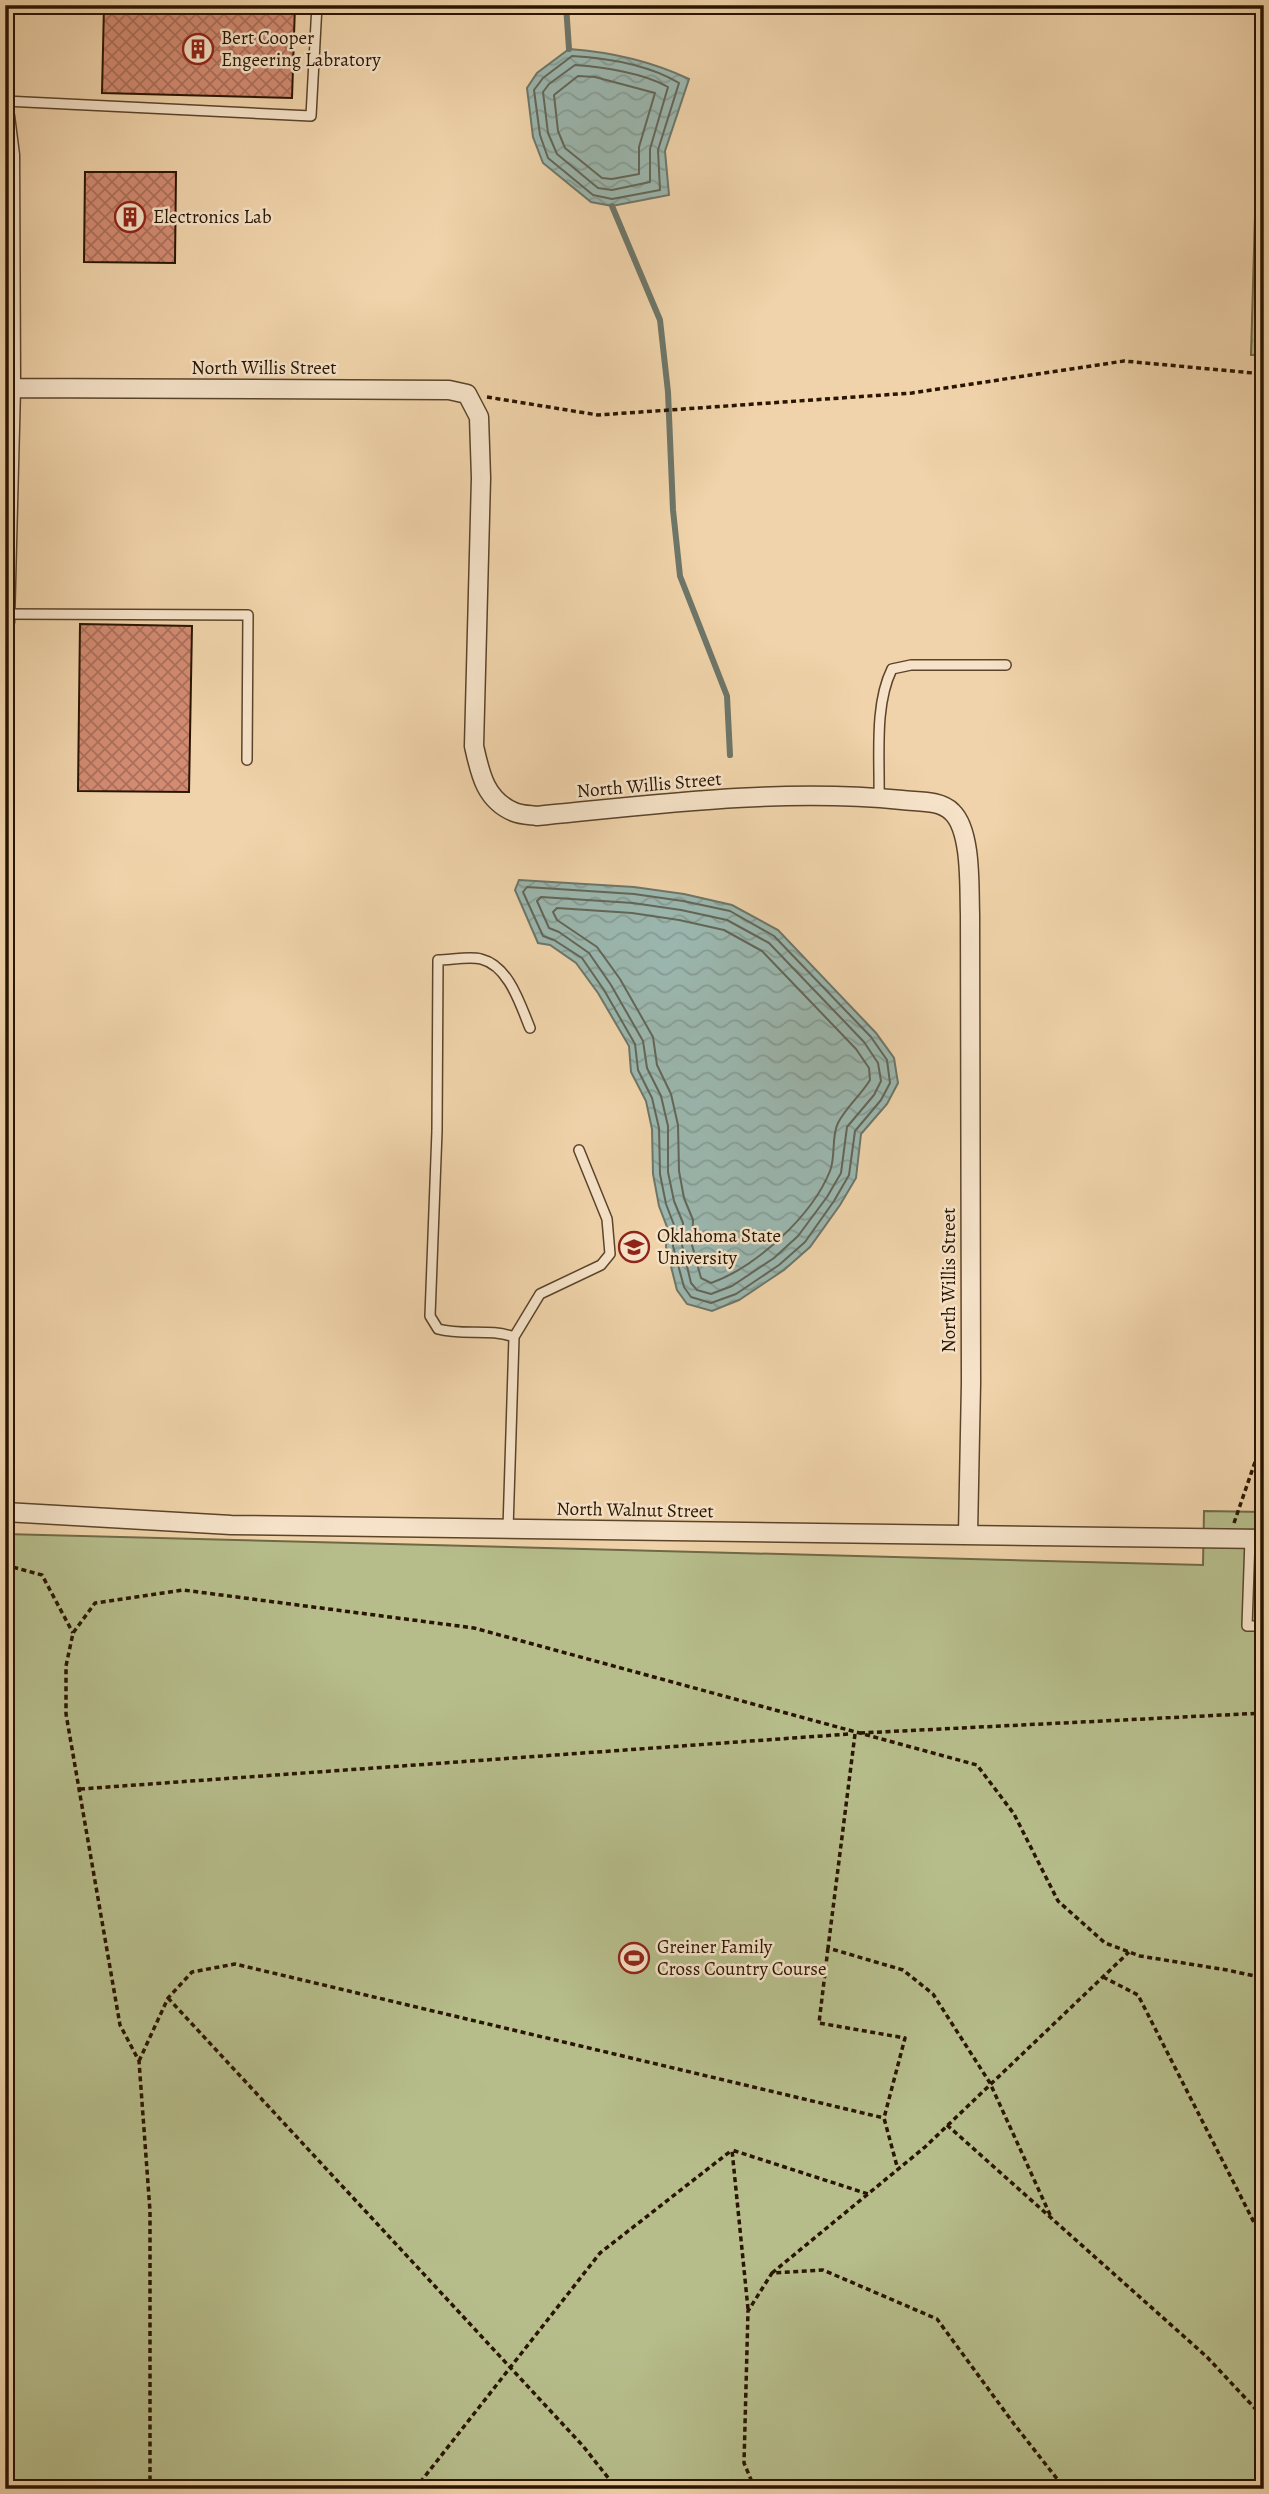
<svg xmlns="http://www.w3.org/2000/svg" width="1269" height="2494" viewBox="0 0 1269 2494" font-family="Alegreya,serif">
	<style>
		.grass { fill: url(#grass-tufts); stroke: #706946; stroke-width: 2 }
		.garden { fill: #b6bd8b; stroke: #706946; stroke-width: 2 }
		.water { fill: url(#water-waves); stroke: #6d7669; stroke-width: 2 }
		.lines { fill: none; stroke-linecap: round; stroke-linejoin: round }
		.shore { stroke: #626658; stroke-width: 2 }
		.stream { stroke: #6d7669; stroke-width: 6 }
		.building { fill: url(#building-cross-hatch); stroke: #291500; stroke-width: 2 }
		.service-casing { stroke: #5b442a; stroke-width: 12 }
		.minor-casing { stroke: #5b442a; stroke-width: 21 }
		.path { stroke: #291500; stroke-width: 3.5; stroke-dasharray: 5 3.5; stroke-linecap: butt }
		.service { stroke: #f5e2c8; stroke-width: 9 }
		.minor { stroke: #f5e2c8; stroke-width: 18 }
		.labels { text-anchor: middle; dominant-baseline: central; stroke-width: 5; stroke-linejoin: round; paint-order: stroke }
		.poi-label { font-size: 19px; fill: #291500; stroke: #f5e2c8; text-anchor: start }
		.street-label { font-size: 19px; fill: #291500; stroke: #f5e2c8 }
	</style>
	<defs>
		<pattern id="grass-tufts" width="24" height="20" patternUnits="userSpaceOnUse" patternTransform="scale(1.75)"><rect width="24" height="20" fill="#b6bd8b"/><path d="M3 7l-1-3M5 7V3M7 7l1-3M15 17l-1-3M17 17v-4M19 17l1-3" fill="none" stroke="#9ca276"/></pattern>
		<pattern id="water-waves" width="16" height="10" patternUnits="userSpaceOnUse" patternTransform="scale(1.75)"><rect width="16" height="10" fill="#9bb7af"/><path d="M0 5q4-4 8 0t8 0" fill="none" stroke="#869c95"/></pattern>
		<pattern id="building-cross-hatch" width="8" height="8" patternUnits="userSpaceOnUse" patternTransform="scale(1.75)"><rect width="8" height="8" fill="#d38b72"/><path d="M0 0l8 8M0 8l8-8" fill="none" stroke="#ab705b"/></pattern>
	</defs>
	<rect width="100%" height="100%" fill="#f0d3aa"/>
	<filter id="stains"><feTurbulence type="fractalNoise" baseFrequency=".00286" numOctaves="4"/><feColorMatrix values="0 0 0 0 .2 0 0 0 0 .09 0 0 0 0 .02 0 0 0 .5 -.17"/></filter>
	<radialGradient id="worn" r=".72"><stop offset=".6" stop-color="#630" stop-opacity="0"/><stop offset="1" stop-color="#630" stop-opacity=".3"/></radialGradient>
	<path class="grass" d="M1261 5H1264V355H1251Z"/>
	<path class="garden" d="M1204 1511 1264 1512V2489H6L5 1534 1203 1565Z"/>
	<path class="water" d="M569 49C611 52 651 61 689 79L665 151 669 195 612 206 591 202 543 163 533 137 527 88 537 73Z
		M519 880 634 887 684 894 732 905 778 930 876 1033 894 1058 898 1083 887 1104 861 1134 856 1178 840 1205 810 1247 784 1270 739 1300 712 1311 687 1304 677 1290 666 1247 667 1227 659 1206 653 1174 652 1129 646 1101 631 1072 629 1046 598 993 576 963 550 945 538 943 515 890Z"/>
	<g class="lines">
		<path class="shore" d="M572 56C606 58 649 65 679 83L658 150 660 190 612 199 593 195 548 158 540 135 534 90 543 78Z
			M575 65C602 67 644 73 668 87L650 149V182L612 190 598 188 557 154 548 133 543 92 549 84Z
			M578 76 595 77 655 93 639 147V174L612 179 602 178 565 148 558 131 554 95Z
			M527 887 634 894 683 901 730 911 774 936 871 1037 887 1060 890 1083 881 1100 855 1131 849 1175 834 1201 805 1242 779 1265 736 1294 711 1303 691 1297 684 1287 673 1246 674 1225 666 1204 660 1174 659 1128 652 1098 638 1070 635 1044 604 990 582 958 554 940 543 936 523 892Z
			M541 897 633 903 681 910 727 920 769 943 864 1042 878 1063 881 1081 874 1095 847 1127 841 1173 827 1197 798 1236 774 1258 732 1286 711 1294 697 1290 691 1283 682 1245 683 1223 674 1201 668 1172V1126L661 1096 647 1068 643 1041 611 985 589 953 559 932 549 928 537 901Z
			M557 908 632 913 679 920 724 930 762 951 856 1049 869 1068 870 1080C861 1095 846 1107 838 1123 831 1137 836 1156 830 1171 812 1216 756 1267 711 1283L701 1278 692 1245 693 1220 684 1198 679 1171 678 1125 671 1094 657 1065 653 1037 620 979 597 947 557 920 553 912Z"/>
		<path class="stream" d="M566 5 569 49
			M612 206 660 320 668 392 673 510 680 576 727 696 730 755"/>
	</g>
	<path class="building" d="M104 5H295L292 98 102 93Z
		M85 172H176L175 263 84 262Z
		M80 624 192 626 189 792 78 791Z"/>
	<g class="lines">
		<g class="service-casing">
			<path id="service" d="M5 101 311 116 317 5
				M5 614 248 615 247 760
				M879 798C880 758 874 705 892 669L911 665H1006
				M530 1028C520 1004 509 966 481 959 469 956 451 960 438 960L437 1131 430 1316 438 1329C463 1336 490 1328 514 1337L540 1294 601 1265 610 1254 607 1219 579 1150
				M508 1529 514 1337
				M1250 1539 1247 1626H1264"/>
		</g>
		<g class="minor-casing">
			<path id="minor" d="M5 116 10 155 11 388 5 622
				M11 388 449 390 467 394 479 417 481 478 474 746C480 773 485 800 514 812 521 815 530 815 537 816 658 804 781 788 902 800 919 802 940 800 952 812 972 831 969 888 970 914L971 1383 968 1534
				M5 1512 231 1525 1264 1539"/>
		</g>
		<path class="path" d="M487 397 598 415 912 393 1124 361 1264 374
			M1234 1523 1264 1436
			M5 1565 42 1575 73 1633
			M860 1733 1264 1713
			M855 1734 828 1948 903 1970 933 1994 990 2083 1052 2219
			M80 1789 849 1734
			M828 1948 819 2023 905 2038 884 2118 898 2170
			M1103 1977 1138 1995 1264 2242
			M168 1998 583 2446 617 2489
			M139 2061 168 1998 192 1972 235 1964 884 2118
			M947 2125 1207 2357 1264 2418
			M772 2273 925 2147 1129 1952
			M748 2309 732 2150 868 2194
			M150 2489V2211L139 2061 120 2025 66 1714V1666L73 1633 95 1603 183 1590 474 1628 977 1765 1014 1814 1058 1901 1105 1943 1140 1956 1227 1970 1264 1978
			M415 2489 600 2253 732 2150
			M755 2489 744 2463 748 2311 772 2273 823 2270 937 2319 1014 2424 1065 2489"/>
		<use href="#service" class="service"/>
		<use href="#minor" class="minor"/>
	</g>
	<defs>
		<g id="building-ring" transform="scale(1.575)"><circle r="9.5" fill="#f5e2c8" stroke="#8f2418" stroke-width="1.5"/><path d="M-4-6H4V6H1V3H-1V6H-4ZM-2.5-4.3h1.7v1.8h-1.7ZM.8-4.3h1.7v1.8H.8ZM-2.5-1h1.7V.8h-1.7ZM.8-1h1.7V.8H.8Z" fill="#8f2418"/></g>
		<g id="university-ring" transform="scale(1.575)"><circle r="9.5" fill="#f5e2c8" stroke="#8f2418" stroke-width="1.5"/><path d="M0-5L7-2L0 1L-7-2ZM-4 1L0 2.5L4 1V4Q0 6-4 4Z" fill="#8f2418"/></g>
		<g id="stadium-ring" transform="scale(1.575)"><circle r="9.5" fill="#f5e2c8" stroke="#8f2418" stroke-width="1.5"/><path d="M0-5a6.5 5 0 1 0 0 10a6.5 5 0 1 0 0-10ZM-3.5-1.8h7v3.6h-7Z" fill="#8f2418"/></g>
	</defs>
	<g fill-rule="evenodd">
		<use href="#building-ring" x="198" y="49"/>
		<use href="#building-ring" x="130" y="217"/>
		<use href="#university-ring" x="634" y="1247"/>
		<use href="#stadium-ring" x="634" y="1958"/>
	</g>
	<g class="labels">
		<g class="poi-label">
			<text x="221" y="38">Bert Cooper<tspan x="221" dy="22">Engeering Labratory</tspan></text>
			<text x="153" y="217">Electronics Lab</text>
			<text x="657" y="1236">Oklahoma State<tspan x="657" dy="22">University</tspan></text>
			<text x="657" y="1947">Greiner Family<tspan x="657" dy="22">Cross Country Course</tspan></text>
		</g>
		<g class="street-label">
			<text x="264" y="368">North Willis Street</text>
			<text transform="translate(649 785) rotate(-5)">North Willis Street</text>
			<text transform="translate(949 1280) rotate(-90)">North Willis Street</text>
			<text transform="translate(635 1510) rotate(1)">North Walnut Street</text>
		</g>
	</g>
	<rect width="1269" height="2494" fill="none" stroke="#f0d3aa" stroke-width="28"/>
	<rect x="7" y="7" width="1255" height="2480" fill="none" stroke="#291500" stroke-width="3.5"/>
	<rect x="14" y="14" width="1241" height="2466" fill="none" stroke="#291500" stroke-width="2"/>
	<rect width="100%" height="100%" filter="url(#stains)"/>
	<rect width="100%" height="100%" fill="url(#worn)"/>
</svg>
